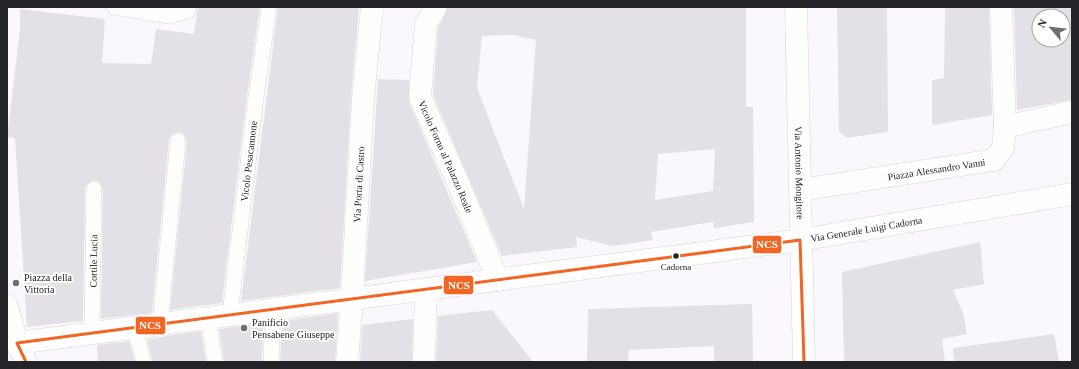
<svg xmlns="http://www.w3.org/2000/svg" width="1079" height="369" viewBox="0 0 1079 369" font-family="'Times New Roman',serif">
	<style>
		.building { fill: #e3e1e5; fill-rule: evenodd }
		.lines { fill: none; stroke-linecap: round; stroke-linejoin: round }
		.service-casing { stroke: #d5d4d7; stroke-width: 16 }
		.minor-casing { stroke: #d5d4d7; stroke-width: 23 }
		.service { stroke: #fefeff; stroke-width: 15 }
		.minor { stroke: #fefeff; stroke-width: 22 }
		.bus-1-casing { stroke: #fff; stroke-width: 6 }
		.bus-1 { stroke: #f26522; stroke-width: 3 }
		.bus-dot { fill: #242327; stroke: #fff; stroke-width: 1.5 }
		.poi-dot { fill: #6f6e72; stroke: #fff; stroke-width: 1.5 }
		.labels { text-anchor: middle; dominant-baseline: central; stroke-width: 3.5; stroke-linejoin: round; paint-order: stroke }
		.bus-label { font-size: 9px; fill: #242327; stroke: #fff }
		.street-label { font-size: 10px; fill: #242327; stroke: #fff }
		.poi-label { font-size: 10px; fill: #242327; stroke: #fff; text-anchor: start }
		.line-badge { stroke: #fff; stroke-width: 1.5 }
		.badge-label { font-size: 11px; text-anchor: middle; font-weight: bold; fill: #fff }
	</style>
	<rect width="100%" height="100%" fill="#faf8fd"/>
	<path class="building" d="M198 7H260L247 96 222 303 170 310 187 142 184 134 178 132 171 135 169 140 152 313 101 319 103 189 99 182 94 180 87 184 85 189 83 321 27 327 15 138 7 137 20 30V9L105 19 102 63 151 64 156 29 194 34Z
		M278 7H359L351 98 340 288 241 301Z
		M448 7H746V107H753L754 222 714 228 713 222 651 232 653 240 612 246 576 237 577 247 502 256 433 95 438 28ZM512 35 536 40 524 209 477 88 482 36ZM715 149 713 191 655 200 658 154Z
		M837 7H887L888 132 847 138 839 132Z
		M945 7H989L992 115 932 125V80L944 78Z
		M1014 7H1072V100L1017 110ZM1039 16H1063V40H1039Z
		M378 79 409 80V102L477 262 365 281Z
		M980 242 984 284 953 290 963 313 967 334 942 339 945 362H844L842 272Z
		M752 304 753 362H714V346L629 350 628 362H587L588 309Z
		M492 310 533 362H436L438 316Z
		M338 313 335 362H280L282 321Z
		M413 319 412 362H360L362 325Z
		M263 323 262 362H224L219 329Z
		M201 331 206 362H153L147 339Z
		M1054 334 1059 362H954L953 348Z
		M129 341 135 362H98L97 345Z"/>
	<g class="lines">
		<g class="service-casing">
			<g id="service">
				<path d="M114 7 168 16 188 11 189 7"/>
				<path id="s1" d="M230 314 256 97 269 7"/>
				<path d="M208 317 215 362"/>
				<path d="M160 324 178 141"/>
				<path d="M134 327 144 362"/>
				<path id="s2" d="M92 333 94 189"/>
				<path d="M271 362 273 309"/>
			</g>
		</g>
		<g class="minor-casing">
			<g id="minor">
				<path id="s3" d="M436 7 426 24 420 97 459 185 498 280"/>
				<path id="s4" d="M796 7 804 362"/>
				<path d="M1001 7 1005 127"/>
				<path id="s5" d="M800 190 994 160 1003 148 1005 127 1072 112"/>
				<path d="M7 306 17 343 26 362"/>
				<path id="s6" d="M17 343 800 240 1072 194"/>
				<path id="s7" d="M347 362 352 298 363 99 372 7"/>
				<path d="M424 362 426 289"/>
			</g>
		</g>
		<use href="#service" class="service"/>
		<use href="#minor" class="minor"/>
		<g class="bus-1-casing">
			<path id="bus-1" d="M26 362 17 343 800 240 804 362"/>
		</g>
		<use href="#bus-1" class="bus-1"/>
	</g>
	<circle class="bus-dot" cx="676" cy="256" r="3.5"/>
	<g class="poi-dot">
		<circle cx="16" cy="283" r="4"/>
		<circle cx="244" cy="328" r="4"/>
	</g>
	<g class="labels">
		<g class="bus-label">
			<text x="676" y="267">Cadorna</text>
		</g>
		<g class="street-label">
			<text stroke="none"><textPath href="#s3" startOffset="158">Vicolo Forno al Palazzo Reale</textPath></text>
			<text stroke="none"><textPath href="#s1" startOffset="154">Vicolo Pesacannone</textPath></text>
			<text stroke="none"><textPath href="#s5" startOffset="138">Piazza Alessandro Vanni</textPath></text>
			<text stroke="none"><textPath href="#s4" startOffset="166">Via Antonio Mongitore</textPath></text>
			<text stroke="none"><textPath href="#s7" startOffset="178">Via Porta di Castro</textPath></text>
			<text stroke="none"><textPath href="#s6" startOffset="857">Via Generale Luigi Cadorna</textPath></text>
			<text stroke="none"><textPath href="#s2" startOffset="72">Cortile Lucia</textPath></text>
		</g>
		<g class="poi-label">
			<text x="24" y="277">Piazza della<tspan x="24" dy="12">Vittoria</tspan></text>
			<text x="252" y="322">Panificio<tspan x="252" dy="12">Pensabene Giuseppe</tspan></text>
		</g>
	</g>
	<g class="line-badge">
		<rect x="752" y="235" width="30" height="19" rx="4" fill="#f26522"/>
		<rect x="443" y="275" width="31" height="20" rx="4" fill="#f26522"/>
		<rect x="135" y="316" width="31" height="19" rx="4" fill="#f26522"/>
	</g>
	<g class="badge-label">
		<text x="767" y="248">NCS</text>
		<text x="459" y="289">NCS</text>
		<text x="150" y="329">NCS</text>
	</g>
	<rect width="1079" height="369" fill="none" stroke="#242327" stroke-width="16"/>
	<g transform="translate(1051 28) rotate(298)"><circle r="19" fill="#ffffff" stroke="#a7a7a9"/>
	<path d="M0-3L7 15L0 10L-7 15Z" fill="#6f6e72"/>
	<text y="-6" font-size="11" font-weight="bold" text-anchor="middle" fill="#242327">N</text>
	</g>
</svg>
